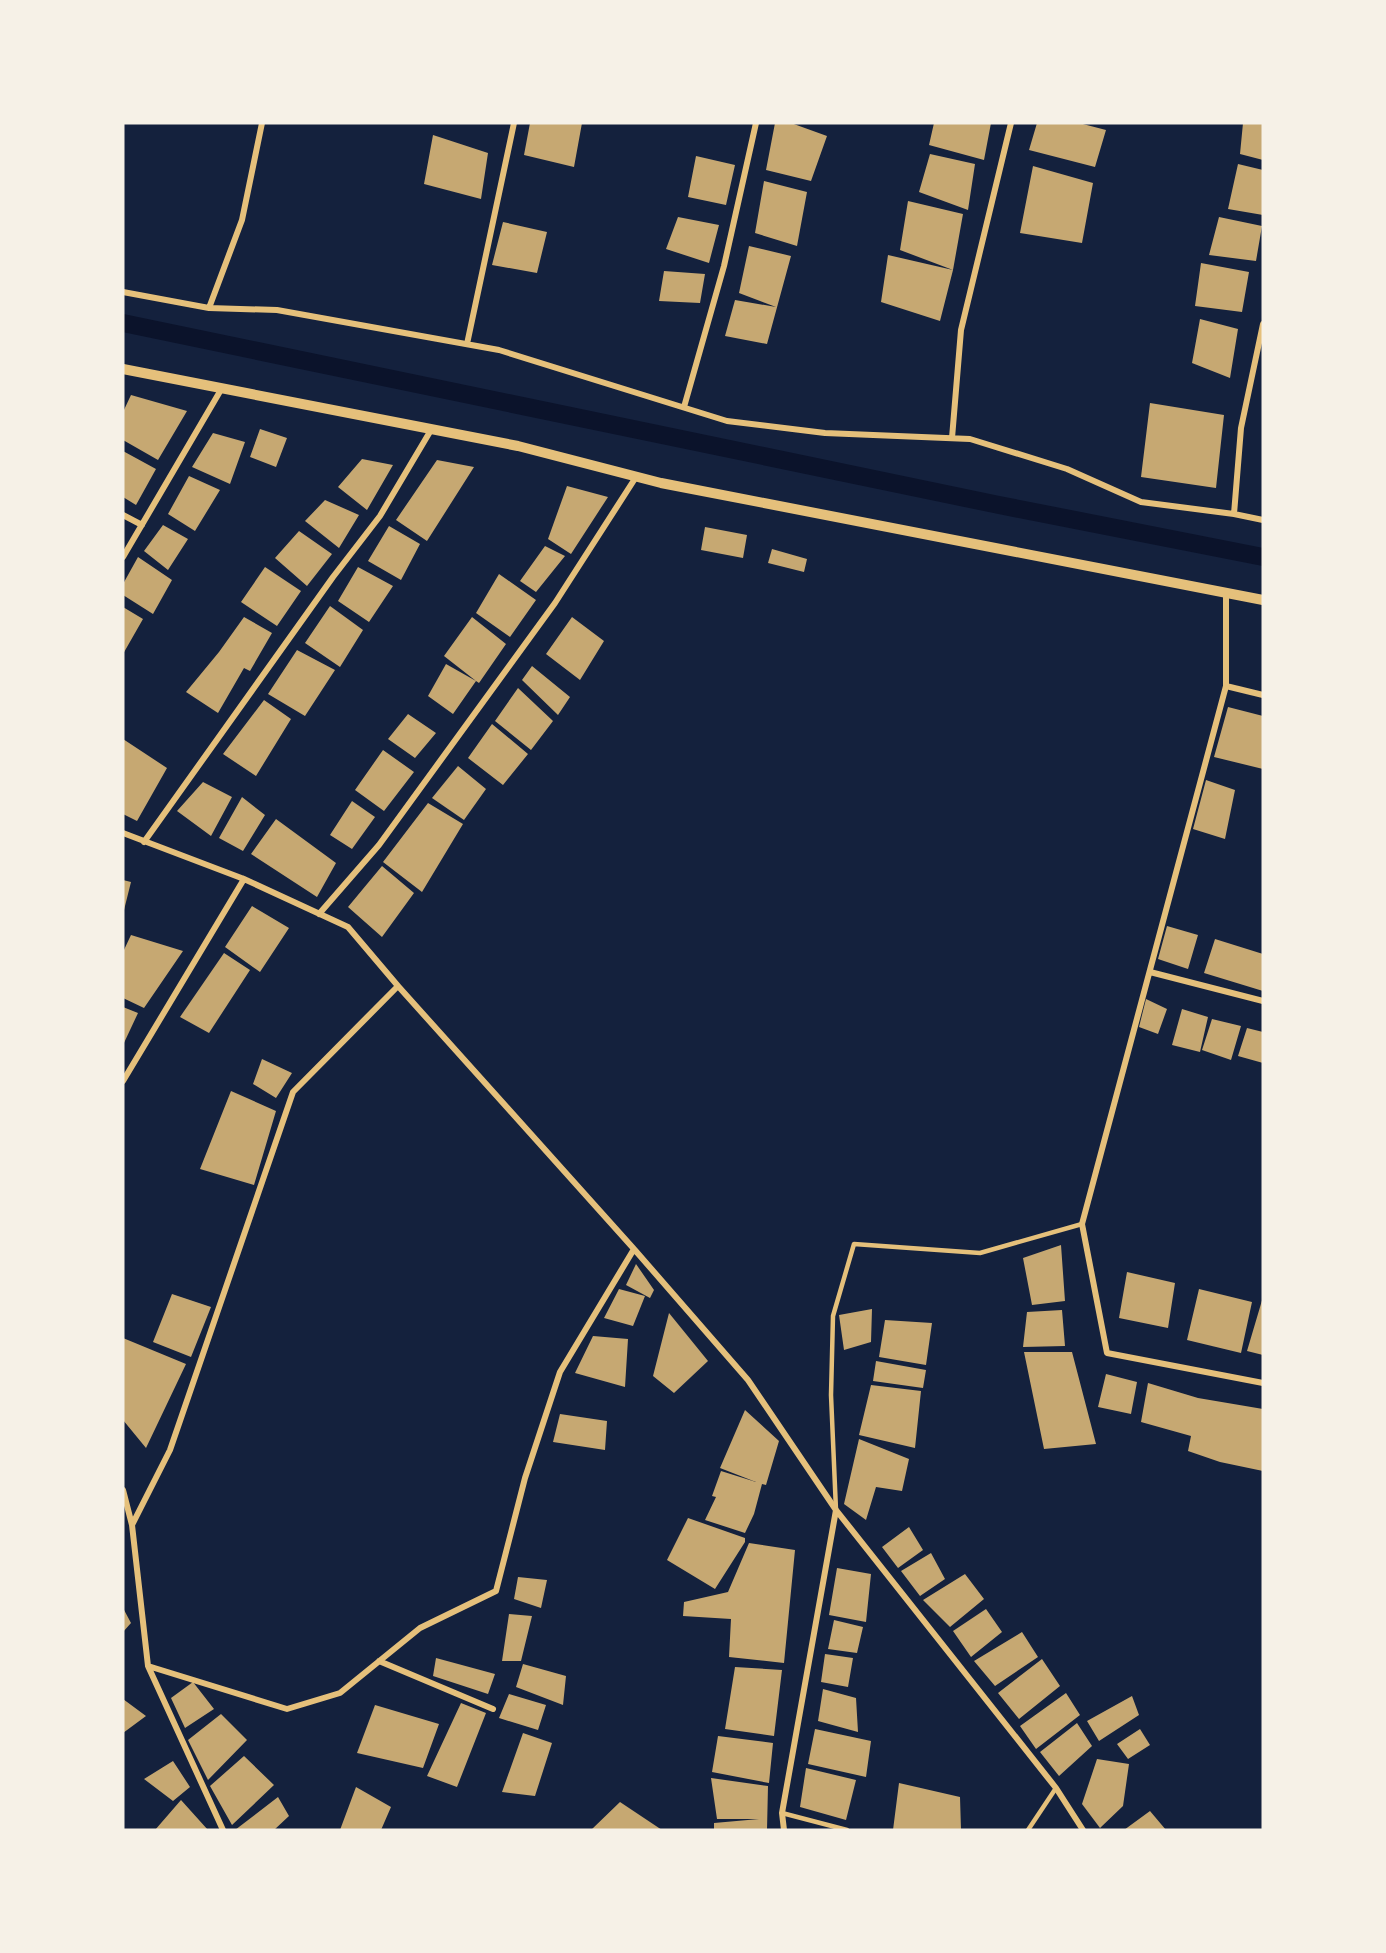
<svg xmlns="http://www.w3.org/2000/svg" width="1386" height="1953" viewBox="0 0 1386 1953" font-family="'Work Sans',sans-serif">
	<style>
		.lines { fill: none; stroke-linecap: round; stroke-linejoin: round }
		.canal { stroke: #0b132b; stroke-width: 18 }
		.building { fill: #c6a872 }
		.service { stroke: #e5c07b; stroke-width: 4.5 }
		.minor { stroke: #e5c07b; stroke-width: 6 }
		.tertiary { stroke: #e5c07b; stroke-width: 10 }
	</style>
	<rect width="100%" height="100%" fill="#14213d"/>
	<g class="lines">
		<path class="canal" d="M123 323 999 505 1263 557"/>
	</g>
	<path class="building" d="M530 123H582L574 167 524 155Z
		M775 123H791L827 136 811 181 766 170Z
		M934 123H991L984 160 929 145Z
		M1037 123H1079L1106 130 1095 167 1029 150Z
		M1243 123 1263 124V160L1240 154Z
		M433 135 488 153 481 199 424 184Z
		M930 154 975 164 968 210 919 192Z
		M696 156 735 165 726 205 688 197Z
		M1238 164 1263 170V215L1228 209Z
		M1033 166 1093 183 1082 243 1020 233Z
		M764 181 807 192 797 246 755 233Z
		M908 201 963 214 953 270 900 250Z
		M678 217 719 225 709 263 666 249Z
		M1219 217 1262 226 1256 261 1209 255Z
		M503 222 547 232 537 273 492 265Z
		M749 246 791 256 767 344 725 336 735 300 776 307 739 293Z
		M888 255 953 270 940 321 881 302Z
		M1201 263 1249 272 1242 312 1195 306Z
		M664 271 705 274 700 303 659 301Z
		M1200 319 1238 329 1230 378 1192 363Z
		M131 395 187 411 158 460 123 440V412Z
		M1150 403 1224 415 1216 488 1141 477Z
		M260 429 287 438 276 467 250 457Z
		M213 433 245 442 230 484 192 467Z
		M123 451 156 469 136 505 123 497Z
		M362 459 393 465 367 510 338 487Z
		M437 460 474 467 427 541 396 520Z
		M189 476 220 490 195 531 168 514Z
		M567 486 608 497 571 554 548 539Z
		M325 500 359 515 339 548 305 521Z
		M163 525 188 539 168 570 144 551Z
		M389 526 420 544 401 580 368 561Z
		M705 527 747 535 743 558 701 550Z
		M299 531 332 554 307 586 275 558Z
		M545 546 565 556 536 592 520 581Z
		M772 549 807 559 804 572 768 563Z
		M138 557 172 580 153 614 123 595V584Z
		M265 567 301 591 277 626 241 602Z
		M358 567 393 586 369 622 338 601Z
		M499 574 536 600 510 637 476 613Z
		M330 606 363 630 340 667 305 643Z
		M123 607 143 619 123 654Z
		M244 617 272 633 250 671 244 668 218 713 186 692 219 652Z
		M472 617 506 644 479 683 476 681 453 714 428 696 446 664 476 681 444 656Z
		M572 617 604 641 580 680 546 654Z
		M297 650 335 670 305 716 268 694Z
		M532 666 570 697 558 715 522 680Z
		M518 688 553 721 531 750 495 721Z
		M264 700 291 719 256 776 223 754Z
		M1228 707 1263 716V769L1214 757Z
		M408 714 436 733 415 758 388 739Z
		M492 724 528 754 503 785 468 758Z
		M123 739 167 768 137 821 123 814Z
		M383 750 414 772 384 811 355 790Z
		M458 766 486 789 464 820 432 798Z
		M1206 780 1235 790 1225 839 1193 829Z
		M203 782 232 797 211 836 177 811Z
		M242 797 265 815 243 851 219 838Z
		M352 801 375 817 352 849 330 835Z
		M428 803 463 824 422 892 383 862Z
		M276 819 336 863 317 897 251 854Z
		M382 866 414 893 382 937 348 907Z
		M123 880 131 882 124 910H123Z
		M252 906 289 928 260 972 225 947Z
		M1167 926 1198 935 1188 969 1158 959Z
		M131 935 183 951 144 1008 123 998V952Z
		M1215 939 1263 954V991L1204 973Z
		M224 953 250 970 209 1033 180 1017Z
		M1146 999 1167 1009 1158 1034 1139 1027Z
		M123 1007 138 1013 123 1045Z
		M1182 1009 1208 1017 1200 1052 1172 1045Z
		M1212 1019 1241 1026 1231 1060 1202 1050Z
		M1247 1028 1263 1032V1063L1238 1056Z
		M262 1059 292 1073 276 1098 253 1084Z
		M231 1091 276 1111 254 1185 200 1169Z
		M1061 1245 1065 1301 1032 1305 1023 1258Z
		M636 1264 654 1290 650 1298 626 1285Z
		M1127 1272 1175 1283 1168 1328 1119 1318Z
		M619 1289 645 1296 633 1326 604 1318Z
		M1199 1289 1252 1302 1241 1353 1187 1340Z
		M172 1294 211 1307 191 1357 153 1342Z
		M1263 1297V1355L1247 1351Z
		M872 1309 871 1342 844 1350 839 1315Z
		M1062 1310 1065 1346 1023 1347 1027 1312Z
		M669 1313 708 1361 674 1393 653 1376Z
		M885 1320 932 1323 926 1365 879 1357Z
		M593 1336 628 1339 625 1387 575 1373Z
		M123 1338 186 1364 146 1448 123 1420Z
		M1024 1352H1072L1096 1444 1044 1449Z
		M876 1361 926 1370 923 1388 873 1381Z
		M1106 1374 1137 1382 1131 1414 1098 1407Z
		M1148 1383 1198 1398 1263 1409V1471L1220 1462 1188 1451 1191 1436 1141 1422Z
		M871 1385 921 1391 915 1448 859 1435Z
		M745 1410 779 1441 766 1485 762 1484 754 1514 745 1533 705 1520 716 1497 712 1496 721 1471 756 1482 720 1468Z
		M560 1414 607 1421 605 1450 553 1442Z
		M859 1439 909 1459 902 1491 876 1487 866 1520 844 1504Z
		M688 1518 745 1538V1542L715 1589 667 1560Z
		M909 1527 923 1550 898 1568 882 1547Z
		M749 1543 795 1550 784 1663 729 1657 731 1619 683 1616 684 1602 728 1592Z
		M931 1553 945 1579 920 1596 901 1571Z
		M837 1568 871 1574 866 1622 829 1615Z
		M965 1574 984 1599 950 1627 923 1600Z
		M518 1577 547 1580 541 1608 514 1599Z
		M123 1608 131 1623 123 1632Z
		M986 1609 1002 1632 971 1657 953 1631Z
		M509 1614 532 1616 521 1661H502Z
		M834 1620 863 1627 857 1653 828 1649Z
		M1022 1632 1038 1657 995 1686 974 1661Z
		M825 1654 853 1658 848 1687 821 1682Z
		M436 1658 495 1674 488 1694 433 1676Z
		M1042 1659 1060 1686 1019 1719 998 1693Z
		M523 1664 566 1676 563 1705 516 1687Z
		M735 1667 782 1670 774 1736 725 1729Z
		M193 1682 214 1709 185 1728 171 1698Z
		M823 1689 856 1698 858 1732 818 1721Z
		M1066 1693 1080 1715 1036 1749 1020 1726Z
		M509 1694 546 1705 538 1730 499 1718Z
		M1132 1696 1139 1715 1099 1741 1087 1721Z
		M123 1699 146 1716 123 1733Z
		M461 1703 486 1713 457 1787 427 1776Z
		M375 1705 439 1724 423 1768 357 1753Z
		M221 1714 247 1740 208 1780 188 1740Z
		M1077 1723 1092 1746 1059 1776 1040 1752Z
		M815 1729 871 1741 866 1777 808 1764Z
		M1140 1729 1150 1745 1128 1759 1117 1744Z
		M523 1733 552 1743 535 1796 502 1792Z
		M718 1736 773 1743 769 1783 712 1772Z
		M244 1756 274 1785 232 1825 210 1786Z
		M1097 1759 1129 1764 1123 1806 1100 1828 1082 1804Z
		M173 1761 190 1787 173 1801 144 1779Z
		M806 1768 856 1780 846 1820 800 1807Z
		M711 1778 768 1786 767 1830H714V1823L759 1819H717Z
		M899 1783 960 1797 961 1830H893Z
		M356 1787 391 1807 381 1830H340Z
		M278 1797 289 1816 274 1830H235Z
		M181 1800 208 1830H155Z
		M620 1802 662 1830H591Z
		M1150 1811 1166 1830H1124Z"/>
	<g class="lines">
		<path class="service" d="M836 1510 831 1395 833 1316 854 1244 980 1253 1082 1224
			M782 1813 847 1830
			M1028 1830 1056 1788"/>
		<path class="minor" d="M123 292 209 308 277 310 499 350 727 421 825 433 970 439 1067 469 1141 502 1234 514 1263 520
			M209 308 242 220 262 123
			M467 344 514 123
			M684 407 724 266 756 123
			M952 438 961 330 1011 123
			M1234 514 1241 428 1263 324
			M123 515 142 525
			M123 557 222 388
			M1226 592V686L1082 1224 1107 1353 1263 1383
			M1226 686 1263 695
			M123 833 244 879 348 927 398 986 634 1249 748 1380 836 1510 1056 1788 1083 1830
			M144 842 333 577 380 516 431 430
			M319 914 379 845 555 603 636 477
			M1150 972 1263 1001
			M123 1081 244 879
			M123 1490 132 1525
			M379 1661 493 1709
			M148 1666 287 1709 340 1693 420 1628 496 1591 525 1478 560 1372 634 1249
			M223 1830 148 1666 132 1525 170 1450 293 1092 398 986
			M784 1830 782 1813 836 1510"/>
		<path class="tertiary" d="M123 369 518 446 661 483 1263 600"/>
	</g>
	<rect width="1386" height="1953" fill="none" stroke="#f6f1e7" stroke-width="249"/>
</svg>
